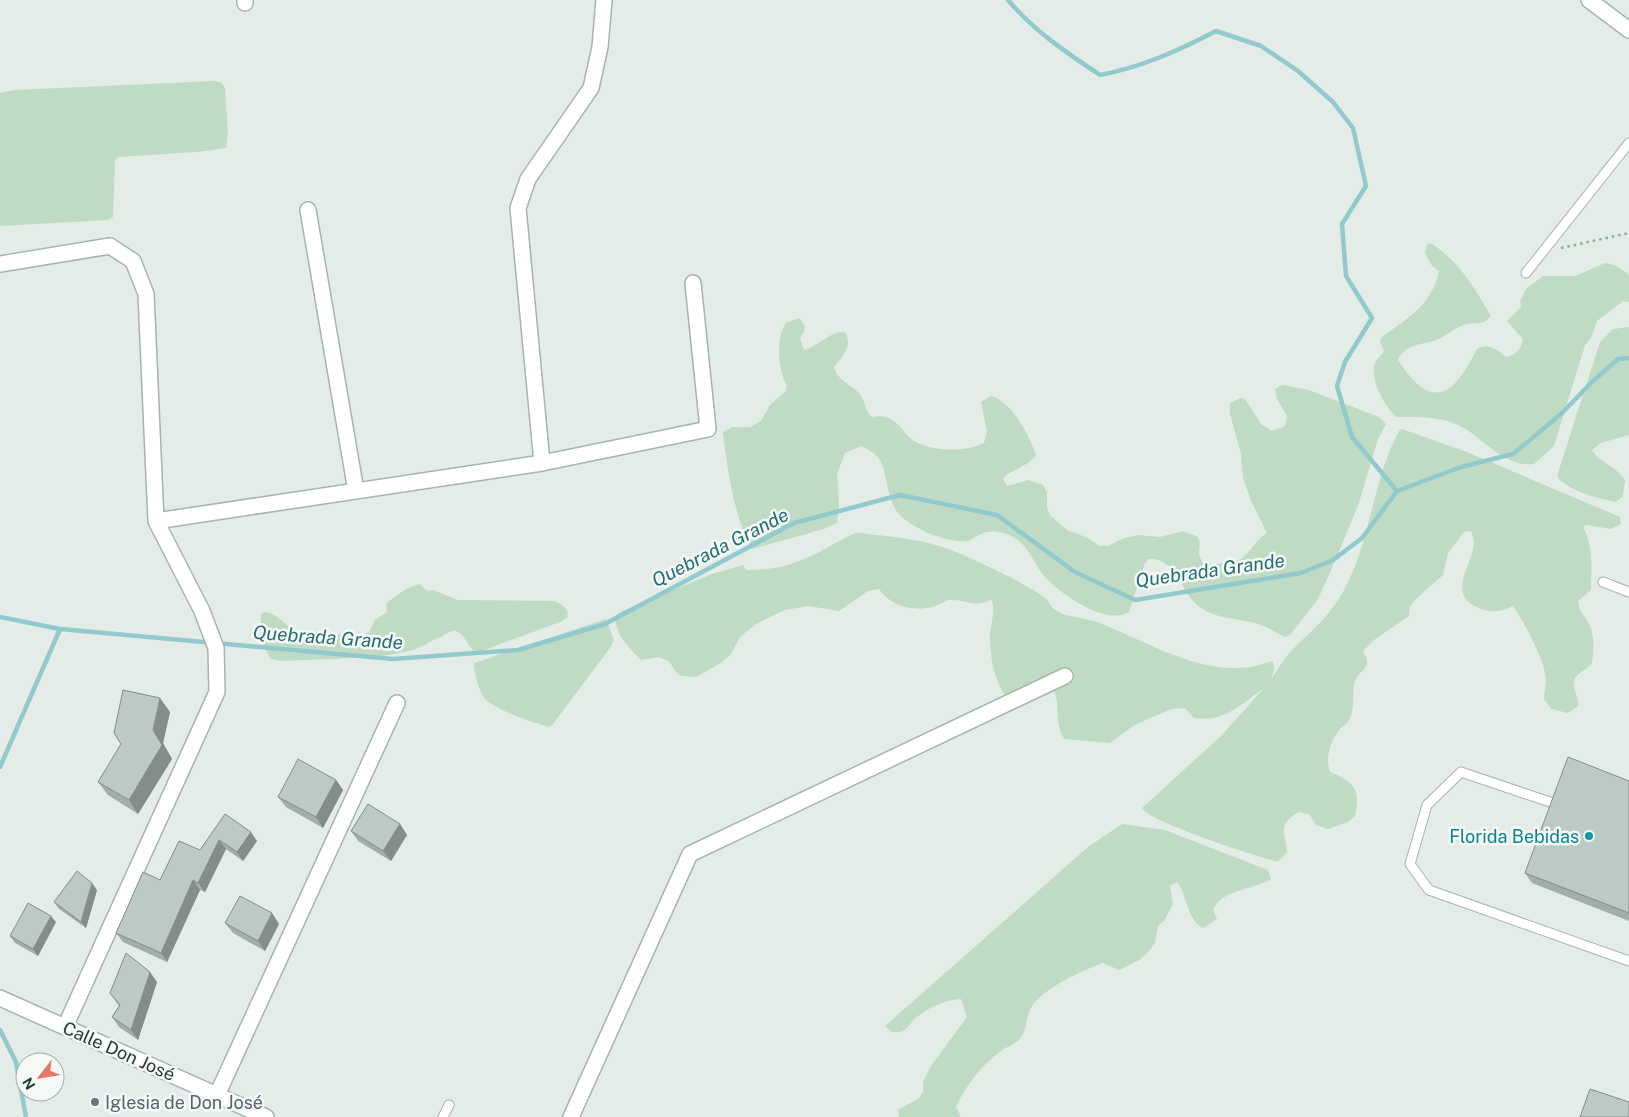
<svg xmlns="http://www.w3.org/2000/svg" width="1629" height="1117" viewBox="0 0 1629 1117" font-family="'Public Sans',sans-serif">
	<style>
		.green { fill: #bfdbc4 }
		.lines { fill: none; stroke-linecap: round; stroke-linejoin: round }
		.stream { stroke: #91c9cc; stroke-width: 4.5 }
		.service-casing { stroke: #a7b4ae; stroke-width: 11 }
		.minor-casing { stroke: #a7b4ae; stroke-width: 18 }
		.secondary-casing { stroke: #a3b7ae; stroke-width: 18 }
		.path { stroke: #87ad9d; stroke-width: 2.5; stroke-dasharray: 2.5 4; stroke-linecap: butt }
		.service { stroke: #fff; stroke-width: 9 }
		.minor { stroke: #fff; stroke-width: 15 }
		.secondary { stroke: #fff; stroke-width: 15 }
		.wall { fill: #a2aea8 }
		.shaded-wall { fill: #848d88 }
		.building { fill: #bccac3; stroke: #848d88 }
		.culture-dot { fill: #0f9aa8; stroke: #f4f9f6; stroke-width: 2 }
		.worship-dot { fill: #6b7280; stroke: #f4f9f6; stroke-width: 2 }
		.labels { text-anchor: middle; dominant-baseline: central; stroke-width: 5; stroke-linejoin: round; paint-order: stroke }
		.culture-label { font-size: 18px; fill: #0d838f; stroke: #f4f9f6; text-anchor: end }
		.street-label { font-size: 18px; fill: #253c34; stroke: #f4f9f6 }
		.worship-label { font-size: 18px; fill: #5b616d; stroke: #f4f9f6; text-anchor: start }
		.water-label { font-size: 19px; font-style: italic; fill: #246e73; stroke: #f4f9f6 }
	</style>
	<rect width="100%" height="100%" fill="#e4ece8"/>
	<path class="green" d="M215 81 222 83 225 88 228 132 226 148 197 152 119 157 115 160 113 217 108 220 0 226V93L14 90Z
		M1430 243C1459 260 1475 289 1491 316 1483 326 1477 322 1467 324 1456 327 1448 334 1439 339 1425 345 1405 343 1398 360 1414 385 1437 410 1461 376 1467 368 1472 358 1477 349 1489 342 1497 350 1506 357 1517 355 1521 349 1523 339L1507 321 1521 307 1520 301 1526 289 1543 276H1575L1605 263 1614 265 1629 274V302L1623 301 1597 321 1591 338 1585 345 1554 446 1534 464C1507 468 1485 441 1464 428 1443 416 1420 417 1396 417 1385 407 1369 378 1375 363 1377 358 1382 356 1384 351L1380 342 1381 338C1407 318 1431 307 1439 271L1432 266 1425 253 1427 245Z
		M799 318 805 326 804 332 800 338 804 350C818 347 829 331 845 332 853 345 843 356 834 367 838 381 849 383 859 393 866 400 864 411 872 417 899 412 901 435 916 442 936 452 965 452 984 443L987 431 981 402 991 396C1011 400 1030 437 1036 455 1027 468 1010 469 1003 479L1007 486 1029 480 1043 485 1047 492V507L1050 515 1067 530 1088 538 1099 546H1108L1124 538 1138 535 1160 537 1183 531 1198 537C1202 545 1197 550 1200 557 1205 573 1226 559 1240 560 1250 552 1256 540 1267 533L1251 501 1243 478 1241 454 1230 414V403L1241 398 1245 399 1261 424 1272 431 1285 426 1287 416 1277 399 1275 389 1282 385 1309 390 1379 417 1386 424 1378 439 1359 503 1336 559 1318 599 1291 634 1286 637C1277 634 1268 627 1258 624 1236 617 1211 620 1194 602 1179 586 1175 558 1149 559L1145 563 1129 612C1106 626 1062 595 1046 578 1034 566 1030 546 1013 537 1004 532 990 529 981 534 976 536 972 540 967 541 947 543 920 531 904 519 884 503 890 474 878 457 874 453 867 449 862 446L845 453 837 474 839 506 837 523 824 529 752 549C734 518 727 467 723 432L732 427H750L761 421 770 405 786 391 787 386C778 370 775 338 786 323Z
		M1629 327V435L1601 443 1592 450C1600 463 1616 466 1625 480L1623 496 1616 502C1600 499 1565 490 1557 476L1600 342 1613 329Z
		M1402 429 1467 452 1620 517 1621 524 1611 529 1587 525 1583 527C1594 545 1591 570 1591 590L1578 601C1579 611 1583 614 1588 622 1595 635 1594 649 1592 663 1587 670 1580 671 1576 677 1569 685 1580 697 1578 706L1568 713 1551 709 1544 699C1544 693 1546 686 1546 679 1545 661 1524 622 1513 606 1502 612 1491 613 1479 608 1444 594 1474 564 1474 542 1474 539 1472 534 1471 531L1464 532 1448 553 1443 575 1418 597 1410 606 1409 616 1374 640 1363 651C1374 669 1359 669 1355 681 1351 694 1356 708 1349 720 1348 723 1343 726 1341 728 1330 740 1325 758 1330 772 1354 782 1361 789 1355 816L1348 822 1328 829 1316 825 1309 814 1298 812C1277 827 1285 830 1287 852L1278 862C1256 856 1151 823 1142 808L1222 735 1264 688C1242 704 1224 723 1194 718L1185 708 1172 709 1150 718 1133 726 1110 743 1064 739C1052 718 1063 700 1050 684L1011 696 1004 694C993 676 990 655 990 634 991 624 996 607 991 599 976 609 966 599 949 600 945 601 940 604 935 606 915 613 890 606 879 589L868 591 839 611 808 606 785 610 756 624 740 637 731 654 721 663 696 677 681 676 675 671 669 661 659 657 641 660C631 650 610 630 617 614L622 611 712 574 743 565 746 570C797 570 812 554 855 533H861C892 537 924 539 954 551 971 558 1037 588 1047 600 1050 603 1051 607 1054 609 1065 618 1083 617 1097 622 1147 641 1195 674 1251 667 1258 666 1265 663 1273 661L1274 670 1271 679C1278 669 1285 657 1294 648 1318 625 1334 612 1349 580 1372 531 1373 480 1399 431Z
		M420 584 427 591 433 590 458 600 555 601C563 606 570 608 567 618L560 622 479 652H474L462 635 454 630 414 650 378 657 281 661 271 659C262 646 260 630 261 614L264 612C278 613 283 624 294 629 315 637 335 635 356 633L361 636 369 632 375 620 387 612 386 604C396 595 407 587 420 584Z
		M606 619 614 640 610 648 553 724 549 727C529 722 506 713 490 703 480 698 474 674 474 663Z
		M1122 824 1165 830 1268 870 1271 879C1253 890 1222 889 1213 910L1217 919 1203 928C1186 919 1188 895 1177 882L1170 886 1173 904 1164 921 1158 926 1155 943 1149 951 1141 959 1119 970 1103 963C1083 970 1040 989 1030 1010 1025 1020 1028 1031 1018 1041 1013 1045 1006 1047 1001 1051 982 1065 966 1085 956 1107L961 1117H899L898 1110 919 1098 923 1092V1082L931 1066 967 1017 961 999C945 1000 929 1007 917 1017 907 1025 908 1034 892 1032L885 1026 1088 847Z"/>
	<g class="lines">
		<path class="stream" d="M1008 0C1034 31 1067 53 1100 75 1142 67 1178 51 1216 31L1261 46 1298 71 1333 102 1353 128 1366 186 1342 224 1346 276 1372 318 1345 362 1337 386 1352 437 1397 491
			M0 617 60 629 393 659 518 650 605 624 794 523 900 495 997 515 1075 572 1135 600 1301 573 1333 560 1362 538 1397 491 1461 467 1513 454 1561 414 1592 382 1618 359 1629 358
			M0 767 60 629
			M0 1030 16 1062 26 1117"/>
		<g class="service-casing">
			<path id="service" d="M1526 273 1629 143
				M1603 582 1629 592
				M1556 804 1461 772 1427 805 1410 864 1429 890 1629 961
				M443 1117 449 1105"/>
		</g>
		<g class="minor-casing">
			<path id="minor" d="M245 0V3
				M308 210 356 491
				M0 264 110 246 133 261 146 294 156 521 202 611 216 648 217 692 65 1027
				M542 463 708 429 693 283
				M156 521 542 463 518 208 528 179 591 88 600 47 604 0
				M0 998 266 1117
				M217 1095 397 703
				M571 1117 690 854 1065 676"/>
		</g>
		<g class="secondary-casing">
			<path id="secondary" d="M1589 0 1629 30"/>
		</g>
		<path class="path" d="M1561 248 1629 233"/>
		<use href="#service" class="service"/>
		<use href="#minor" class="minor"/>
		<use href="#secondary" class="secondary"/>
	</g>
	<path class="wall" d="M170 712 163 743 172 759 138 814 108 795 98 782Z
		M336 780 343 790 323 828 286 807 278 797Z
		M1629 781V921L1532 883 1525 873Z
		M225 814 257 841 243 861 226 849 205 892 200 890 167 962 123 942 116 933 160 880 200 850Z
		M400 824 407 835 391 861 358 841 351 831Z
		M97 890 86 928 59 909 54 902Z
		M56 922 38 956 15 943 10 936Z
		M225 923 279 924 265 951 233 933Z
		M157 982 138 1040 119 1027 112 1017 119 1006 110 993Z"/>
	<path class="shaded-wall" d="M160 698 170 712 163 743 172 759 138 814 129 800Z
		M336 780 343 790 323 828 316 817Z
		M400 824 407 835 391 861 383 851Z
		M251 832 257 841 243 861 237 852Z
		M219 840 226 849 205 892 198 883Z
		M193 880 200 890 167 962 161 953Z
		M92 883 97 890 86 928 81 922Z
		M272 913 279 924 265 951 258 941Z
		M51 916 56 922 38 956 33 949Z
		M150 972 157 982 138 1040 131 1030Z"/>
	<path class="building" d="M123 690 160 698 153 730 162 745 129 800 98 782 121 744 114 733Z
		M1568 757 1629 781V913L1525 873Z
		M298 759 336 780 316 817 278 797Z
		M368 804 400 824 383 851 351 831Z
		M225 814 251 832 237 852 219 840 198 883 193 880 161 953 116 933 143 872 160 880 179 841 200 850Z
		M77 871 92 883 81 922 54 902Z
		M240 896 272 913 258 941 225 923Z
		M28 903 51 916 33 949 10 936Z
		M126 953 150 972 131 1030 112 1017 120 1005 110 993Z
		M1590 1089 1629 1102V1117H1580Z"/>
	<circle class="culture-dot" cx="1589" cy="836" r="5"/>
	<circle class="worship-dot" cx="95" cy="1102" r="5"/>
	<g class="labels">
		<g class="culture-label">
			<text x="1579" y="836">Florida Bebidas</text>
		</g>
		<g class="street-label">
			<text transform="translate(119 1051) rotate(24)">Calle Don José</text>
		</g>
		<g class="worship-label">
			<text x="105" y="1102">Iglesia de Don José</text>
		</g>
		<g class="water-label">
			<text transform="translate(720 547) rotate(-27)">Quebrada Grande</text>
			<text transform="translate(1210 570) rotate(-8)">Quebrada Grande</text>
			<text transform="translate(328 637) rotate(4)">Quebrada Grande</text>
		</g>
	</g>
	<g transform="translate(40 1077) rotate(239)"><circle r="24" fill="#f4f9f6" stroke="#a1ada8"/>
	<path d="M0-4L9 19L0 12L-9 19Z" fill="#e67a68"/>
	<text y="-8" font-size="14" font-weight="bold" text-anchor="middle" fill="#253c34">N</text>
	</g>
</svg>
